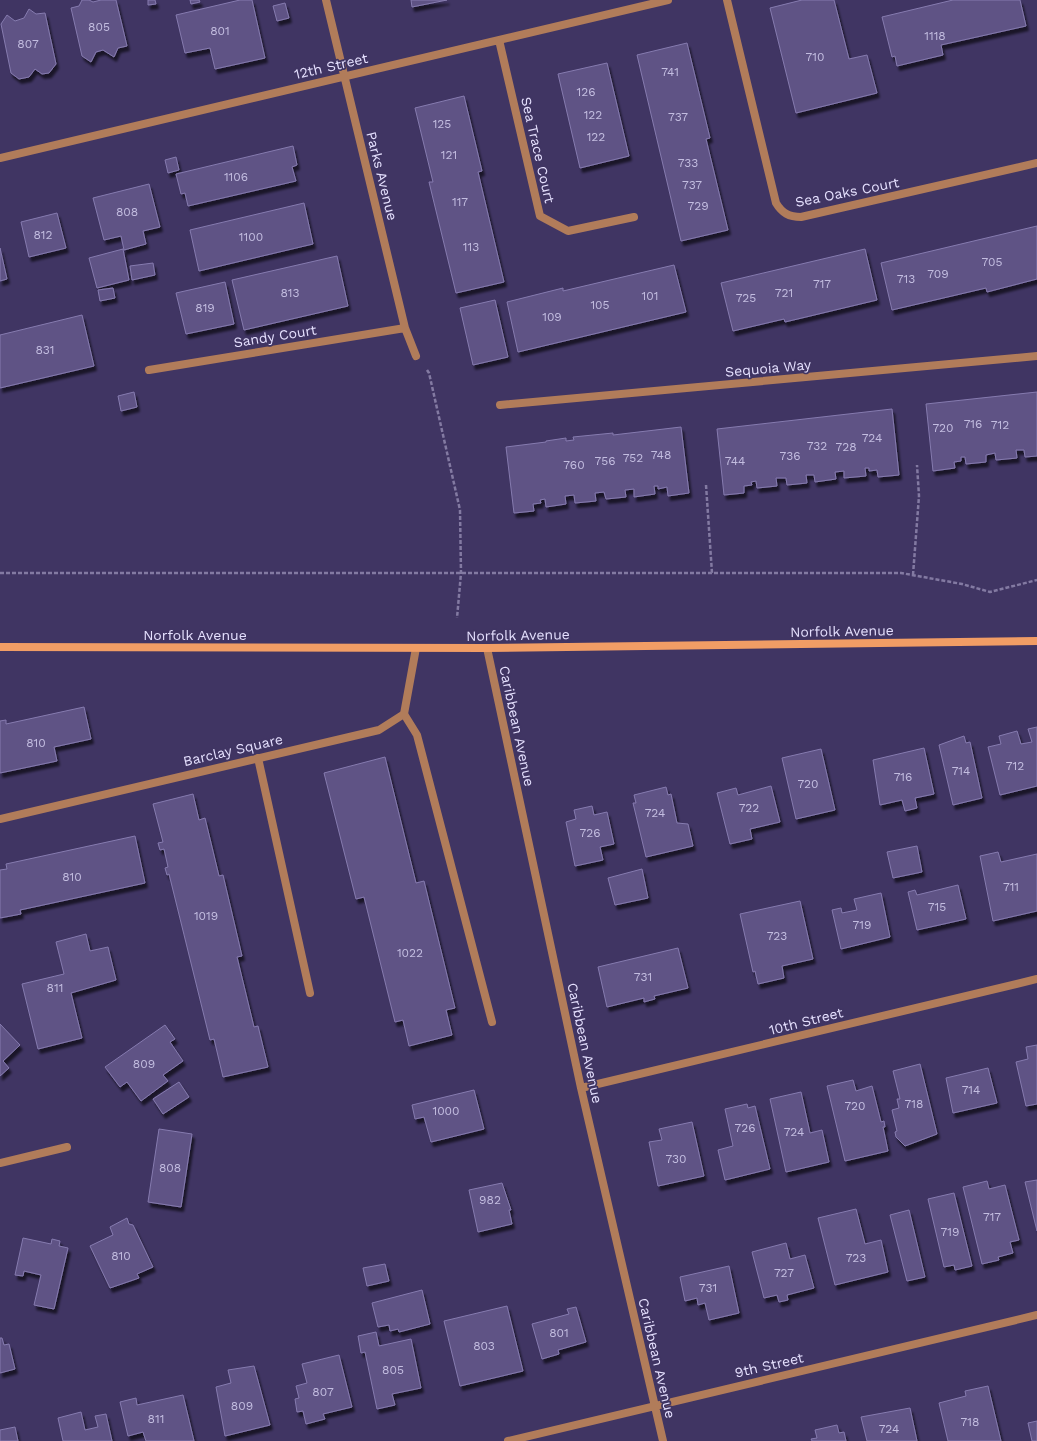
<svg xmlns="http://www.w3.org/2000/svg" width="1037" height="1441" viewBox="0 0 1037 1441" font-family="'Work Sans',sans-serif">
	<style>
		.building { fill: #5e5385; stroke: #867baf; filter: url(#shadow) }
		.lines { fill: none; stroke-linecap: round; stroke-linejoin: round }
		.path { stroke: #837aa2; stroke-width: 2.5; stroke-dasharray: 4 2; stroke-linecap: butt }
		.service { stroke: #b17c5a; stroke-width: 8 }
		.minor { stroke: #b17c5a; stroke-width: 8 }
		.secondary { stroke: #f19d65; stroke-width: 8 }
		.labels { text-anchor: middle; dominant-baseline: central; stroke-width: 3.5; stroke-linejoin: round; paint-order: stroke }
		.number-label { font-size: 12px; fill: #c3bde0 }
		.street-label { font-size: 14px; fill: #e5e0fe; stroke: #403563 }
	</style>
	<defs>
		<filter id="shadow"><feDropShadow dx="2.5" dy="4.5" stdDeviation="1" flood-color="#0009"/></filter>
	</defs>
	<rect width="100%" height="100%" fill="#403563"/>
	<path class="building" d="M82 0H89L93 2 101 0H116L127 46 118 48 114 57 103 50 96 52 91 62 82 56 71 8 79 6Z
		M148 0H155L156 4 148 5Z
		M190 0H199L200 2 191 4Z
		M240 0H252L265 58 215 69 210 48 185 53 176 15Z
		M411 0H447L412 7Z
		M802 0H834L849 59 867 55 877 93 796 113 770 8Z
		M953 0H1020L1026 26 941 45 943 55 897 66 895 56 892 57 882 17Z
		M285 3 289 18 277 21 273 6Z
		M29 9 36 14 45 13 56 64 49 73 42 74 35 69 29 77 19 79 11 73 1 24 7 15 15 21 24 18Z
		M687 43 710 138 706 139 728 230 681 241 637 55Z
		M607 63 629 156 580 168 558 74Z
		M464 96 482 171 478 172 504 282 456 293 429 182H433L415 108Z
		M293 146 297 165 292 167 296 181 188 206 185 193 181 194 176 174Z
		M176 157 179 170 168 173 165 160Z
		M149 184 160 227 143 231 146 244 124 250 121 236 104 240 93 198Z
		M304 203 313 244 199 271 190 230Z
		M57 213 66 248 29 257 21 222Z
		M1037 226V279L987 292 986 288 892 310 881 263Z
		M0 248 7 279 0 281Z
		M123 249 129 280 97 288 89 258Z
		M865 249 877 300 785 322 784 319 733 331 721 283Z
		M337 256 348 306 244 330 232 280Z
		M153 263 155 275 132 280 130 266Z
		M674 265 686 312 518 352 507 302 563 288V291Z
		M225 282 234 324 186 334 176 293Z
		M113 288 115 298 100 301 98 290Z
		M495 300 508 357 473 365 460 308Z
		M82 315 94 366 0 388V335Z
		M134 392 137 407 121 411 118 396Z
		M1037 392V456L1025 457 1024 450H1016L1017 458 996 460 995 453 986 455V462L966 464 965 457H961V461L954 462 955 468 933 471 926 404Z
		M892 409 899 475 878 477 877 470 869 471V468H865L866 476 844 478V471L835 472 836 479 815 482 814 475H806L807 483 787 485 786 478H776L777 486 757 488 756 481 751 482 752 485 744 486V493L724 495 717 429Z
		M681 427 689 493 668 496 667 487 658 489V486H654L655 494 634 497V489L625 490 626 497 606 499 604 492 595 493 596 501 575 503 574 495 565 496 566 504 546 507 545 499 540 500 541 503 533 504 534 511 514 513 506 447 546 442V441L566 438V441L574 440 573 437 613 433V435Z
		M84 707 91 739 54 747 57 761 0 773V721L6 720V724Z
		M1037 727V786L1000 795 988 747 1001 744 999 736 1017 731 1021 744 1032 742 1028 729Z
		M964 736 966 743 970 742 982 798 953 805 939 745Z
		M924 748 934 794 915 798 917 808 905 811 902 800 880 805 873 760Z
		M821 749 835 810 796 819 782 758Z
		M385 757 416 883 424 881 455 1008 446 1010 452 1035 409 1046 403 1020 395 1022 364 897 356 899 324 773Z
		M771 786 780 822 750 829 752 839 730 844 717 793 736 788 738 795Z
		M666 787 668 795 671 794 677 823 688 824 693 846 646 857 633 803H636L634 795Z
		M193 794 199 820 205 818 219 876 223 875 242 956 237 957 254 1027 258 1026 268 1067 223 1077 214 1039 210 1040 169 874 167 875 165 868 168 867 164 849 160 850 158 843 163 842 153 804Z
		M592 806 594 815 607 812 614 844 600 847 603 860 575 866 566 822 576 819 574 810Z
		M135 836 145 883 20 910 21 914 0 918V870L7 869 6 864Z
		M917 846 922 872 893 878 887 852Z
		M998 852 1001 862 1037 854V911L993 921 980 856Z
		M642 869 648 898 615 905 608 878Z
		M958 885 966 919 917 930 908 892 915 890 917 895Z
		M881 893 890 937 841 949 832 910 841 908 842 913 857 910 854 899Z
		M800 901 813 959 782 966 784 978 758 984 755 971 753 972 740 914Z
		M86 934 90 951 108 947 116 980 71 993 82 1038 38 1049 22 984 64 974 56 942Z
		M678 948 688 988 654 996 655 999 644 1002V998L607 1007 598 967Z
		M0 1024 20 1045 3 1061 9 1068 0 1076Z
		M165 1025 175 1039 170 1042 183 1061 163 1075 168 1081 141 1101 127 1082 120 1087 105 1067Z
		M1037 1045V1104L1026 1106 1016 1062 1028 1059 1026 1047Z
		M920 1064 937 1134 905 1146 896 1137 895 1132 897 1131 892 1110 899 1108 897 1099H900L893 1071Z
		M988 1068 997 1103 953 1113 946 1078Z
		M853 1080 856 1091 872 1086 881 1122 884 1121 885 1127H883L888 1151 845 1161 827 1086Z
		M179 1082 189 1097 163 1114 153 1099Z
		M474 1090 484 1129 431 1142 424 1117 415 1119 412 1105Z
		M801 1092 810 1133 822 1130 829 1162 786 1172 770 1099Z
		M747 1104 748 1108 755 1106 770 1169 725 1180 718 1150 733 1146 725 1109Z
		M692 1122 704 1176 658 1186 649 1142 662 1140 659 1129Z
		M159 1129 192 1134 181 1207 148 1202Z
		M1037 1180V1231L1025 1182Z
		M987 1181 989 1189 1005 1185 1019 1240 1010 1242 1013 1253 998 1257 999 1260 982 1264 963 1187Z
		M502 1183 511 1210H509L512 1224 478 1232 469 1190Z
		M954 1193 972 1266 955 1270 954 1265 944 1267 928 1199Z
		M856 1209 865 1244 881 1240 888 1272 835 1285 818 1218Z
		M909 1210 925 1277 907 1281 890 1215Z
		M127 1218 129 1224 133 1225 153 1267 137 1274 139 1278 110 1288 90 1246 113 1235 110 1227Z
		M23 1238 51 1244 52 1239 60 1241 59 1246 68 1248 54 1309 34 1305 41 1275 24 1271 23 1276 15 1275Z
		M786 1243 790 1259 805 1255 814 1288 787 1295 788 1300 779 1302 777 1295 764 1298 752 1252Z
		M385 1264 389 1281 367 1286 363 1268Z
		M729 1266 739 1313 709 1320 705 1303 698 1305 697 1298 685 1301 680 1277Z
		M422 1290 430 1324 399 1332 398 1329 390 1331 389 1325 378 1327 372 1303Z
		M507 1306 523 1371 460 1386 444 1321Z
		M576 1307 586 1342 558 1350 559 1354 542 1359 532 1324 569 1314 567 1309Z
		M376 1332 379 1346 411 1339 421 1388 392 1394 395 1405 377 1409 365 1352 361 1353 358 1336Z
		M0 1338H2L4 1345 9 1344 15 1369 0 1373Z
		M339 1355 352 1407 323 1414 325 1419 306 1424 303 1411 297 1412 295 1399 299 1398 296 1386 307 1383 302 1364Z
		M254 1366 270 1425 225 1436 216 1387 231 1383 228 1370Z
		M988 1386 1001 1441H948L939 1403 966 1396 965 1391Z
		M183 1395 194 1441H146L143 1432 128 1436 120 1402 136 1398 137 1405Z
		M910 1408 917 1441H867L861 1417Z
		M81 1412 85 1430 98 1427 95 1416 106 1414 112 1441H63L58 1418Z
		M1037 1421V1441H1032L1028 1423Z
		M837 1425 839 1433 844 1432 846 1441H812L811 1439 817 1438 815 1430Z
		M15 1427 18 1441H0V1430Z"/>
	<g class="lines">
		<path class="path" d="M427 370 429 373 460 510 461 573 457 618
			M706 485 712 573
			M0 573H901L962 584 990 592 1037 580
			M913 575 919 496 917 465"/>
		<path class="service" d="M404 714 417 735 492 1022
			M258 758 310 993"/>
		<path class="minor" d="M326 0 405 328 416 356
			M727 0 776 203C782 213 789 217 801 217L1037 163
			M499 40 540 216 568 231 634 217
			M0 158 668 0
			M149 370 405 328
			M500 405 1037 356
			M487 648 581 1088 663 1441
			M0 819 379 730 404 714 416 648
			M581 1088 1037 979
			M0 1163 67 1147
			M508 1441 1037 1315"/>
		<path class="secondary" d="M0 647 487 648 1037 641"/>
	</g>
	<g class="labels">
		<g class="number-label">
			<text x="99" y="27">805</text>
			<text x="220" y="31">801</text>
			<text x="935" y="36">1118</text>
			<text x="28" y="44">807</text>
			<text x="815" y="57">710</text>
			<text x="670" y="72">741</text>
			<text x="586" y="92">126</text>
			<text x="593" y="115">122</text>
			<text x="678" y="117">737</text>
			<text x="442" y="124">125</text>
			<text x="596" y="137">122</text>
			<text x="449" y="155">121</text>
			<text x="688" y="163">733</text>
			<text x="236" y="177">1106</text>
			<text x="692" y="185">737</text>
			<text x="460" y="202">117</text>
			<text x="698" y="206">729</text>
			<text x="127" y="212">808</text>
			<text x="43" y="235">812</text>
			<text x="251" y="237">1100</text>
			<text x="471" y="247">113</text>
			<text x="992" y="262">705</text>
			<text x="938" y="274">709</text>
			<text x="906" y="279">713</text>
			<text x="822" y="284">717</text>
			<text x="290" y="293">813</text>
			<text x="784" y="293">721</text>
			<text x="650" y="296">101</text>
			<text x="746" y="298">725</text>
			<text x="600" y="305">105</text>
			<text x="205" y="308">819</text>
			<text x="552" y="317">109</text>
			<text x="45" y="350">831</text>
			<text x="973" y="424">716</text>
			<text x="1000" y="425">712</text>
			<text x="943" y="428">720</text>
			<text x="872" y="438">724</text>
			<text x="817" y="446">732</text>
			<text x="846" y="447">728</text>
			<text x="661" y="455">748</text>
			<text x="790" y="456">736</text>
			<text x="633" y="458">752</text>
			<text x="605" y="461">756</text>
			<text x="735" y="461">744</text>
			<text x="574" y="465">760</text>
			<text x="36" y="743">810</text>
			<text x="1015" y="766">712</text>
			<text x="961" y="771">714</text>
			<text x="903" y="777">716</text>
			<text x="808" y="784">720</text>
			<text x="749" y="808">722</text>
			<text x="655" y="813">724</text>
			<text x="590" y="833">726</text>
			<text x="72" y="877">810</text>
			<text x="1011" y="887">711</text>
			<text x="937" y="907">715</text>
			<text x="206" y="916">1019</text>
			<text x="862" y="925">719</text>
			<text x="777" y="936">723</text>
			<text x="410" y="953">1022</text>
			<text x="643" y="977">731</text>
			<text x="55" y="988">811</text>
			<text x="144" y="1064">809</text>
			<text x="971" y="1090">714</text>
			<text x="914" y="1104">718</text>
			<text x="855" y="1106">720</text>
			<text x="446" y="1111">1000</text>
			<text x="745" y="1128">726</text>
			<text x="794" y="1132">724</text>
			<text x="676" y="1159">730</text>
			<text x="170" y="1168">808</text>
			<text x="490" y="1200">982</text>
			<text x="992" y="1217">717</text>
			<text x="950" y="1232">719</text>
			<text x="121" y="1256">810</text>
			<text x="856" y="1258">723</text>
			<text x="784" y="1273">727</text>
			<text x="708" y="1288">731</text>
			<text x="559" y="1333">801</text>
			<text x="484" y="1346">803</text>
			<text x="393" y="1370">805</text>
			<text x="323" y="1392">807</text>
			<text x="242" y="1406">809</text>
			<text x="156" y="1419">811</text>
			<text x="970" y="1422">718</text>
			<text x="889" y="1429">724</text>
		</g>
		<g class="street-label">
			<text transform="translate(331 66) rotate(-13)">12th Street</text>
			<text transform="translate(538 150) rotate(77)">Sea Trace Court</text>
			<text transform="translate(382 176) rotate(76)">Parks Avenue</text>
			<text transform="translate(847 192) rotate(-11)">Sea Oaks Court</text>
			<text transform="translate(275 336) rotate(-9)">Sandy Court</text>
			<text transform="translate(768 368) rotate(-5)">Sequoia Way</text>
			<text transform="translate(842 631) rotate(-1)">Norfolk Avenue</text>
			<text x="195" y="635">Norfolk Avenue</text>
			<text transform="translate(518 635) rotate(-1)">Norfolk Avenue</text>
			<text transform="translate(517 726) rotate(78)">Caribbean Avenue</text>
			<text transform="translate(233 750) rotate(-13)">Barclay Square</text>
			<text transform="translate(806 1021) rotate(-14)">10th Street</text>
			<text transform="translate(585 1043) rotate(78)">Caribbean Avenue</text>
			<text transform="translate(657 1358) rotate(77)">Caribbean Avenue</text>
			<text transform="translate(769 1365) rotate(-13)">9th Street</text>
		</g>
	</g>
</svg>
